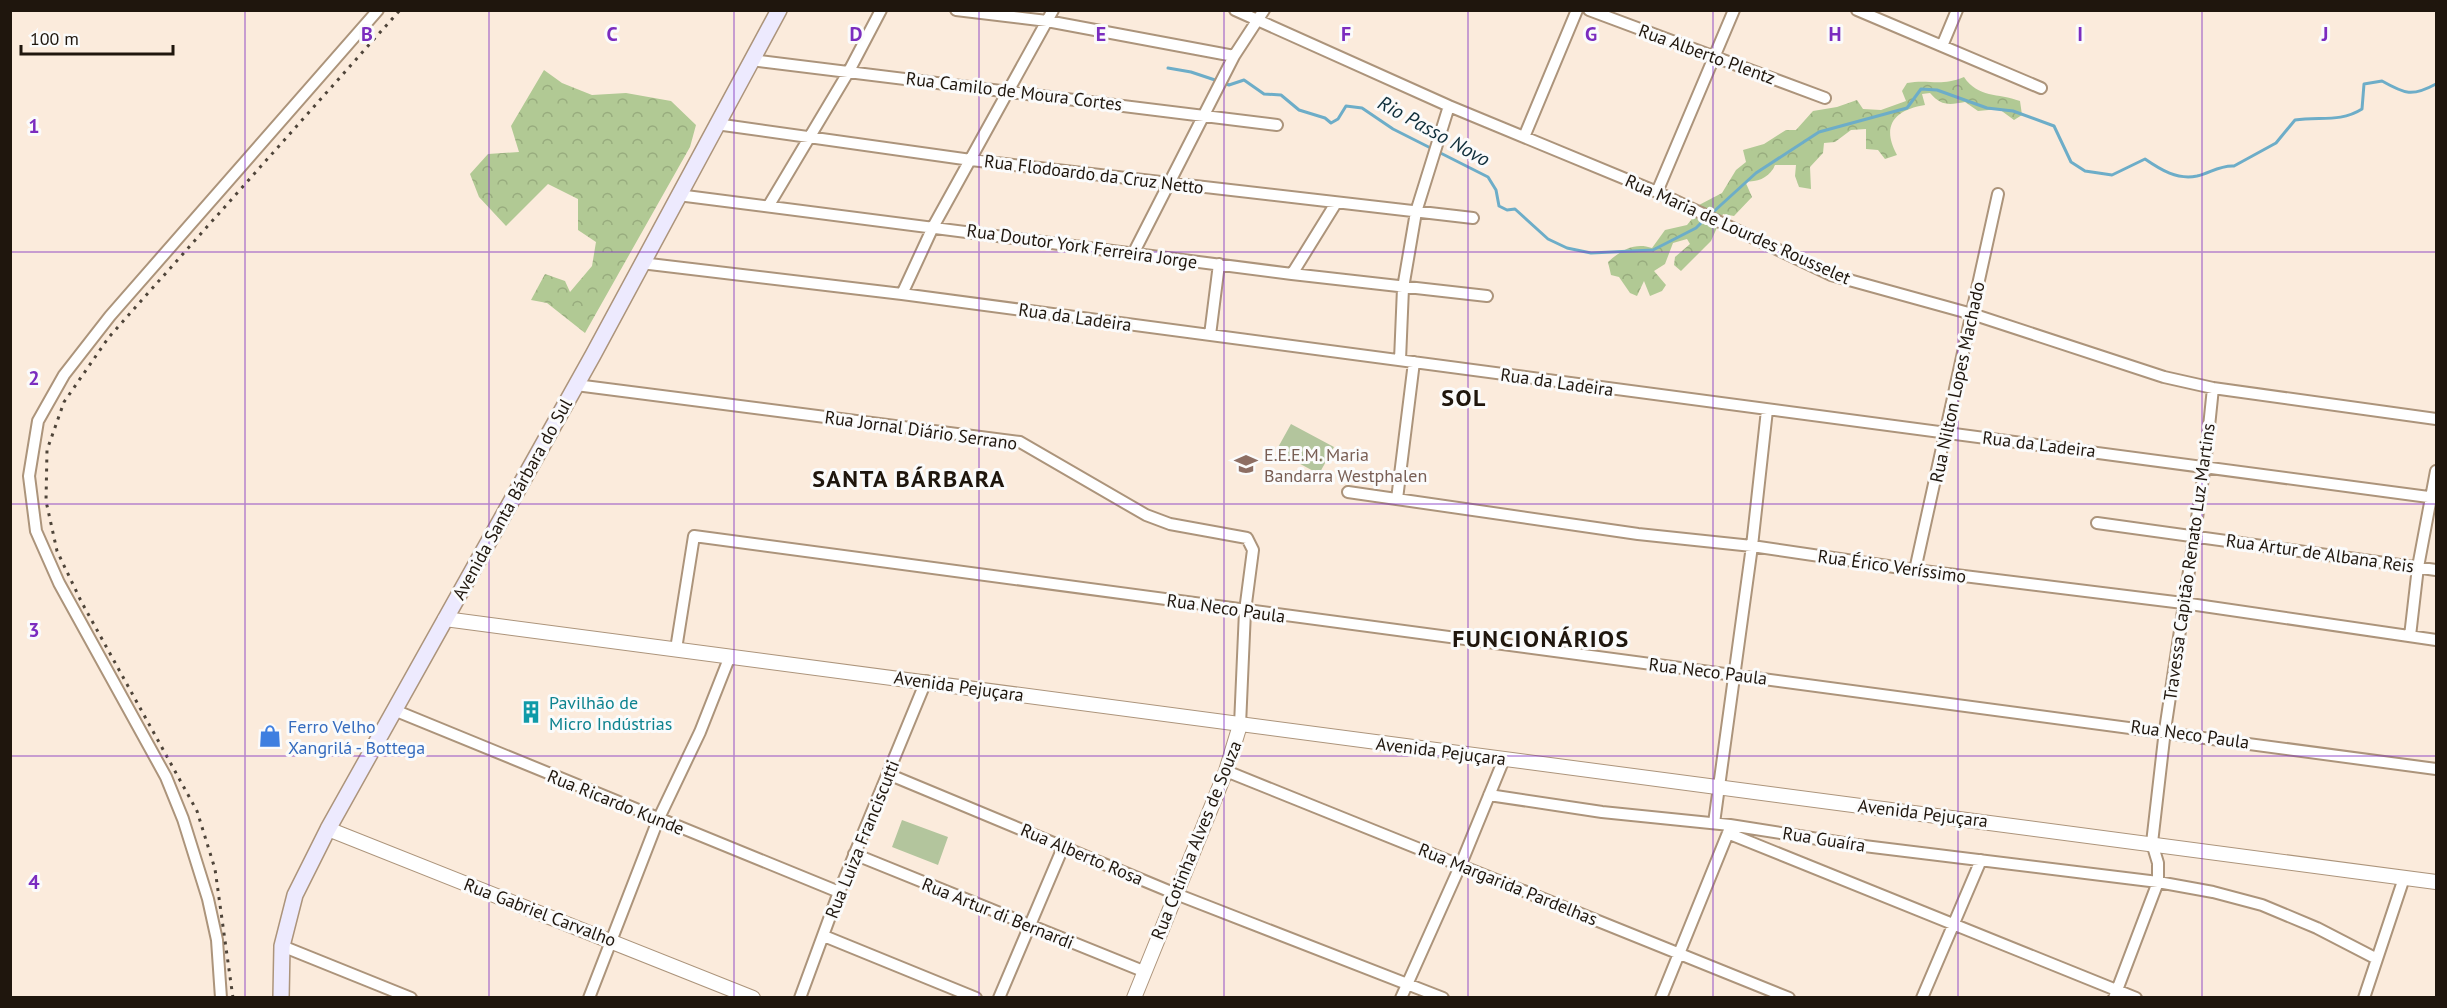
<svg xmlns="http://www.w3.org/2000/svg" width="2447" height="1008" viewBox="0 0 2447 1008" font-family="'PT Sans',sans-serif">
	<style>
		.forest { fill: url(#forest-crowns) }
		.pitch { fill: #b3c59d }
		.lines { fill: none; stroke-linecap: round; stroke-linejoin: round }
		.stream { stroke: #6dadc8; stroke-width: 3 }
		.minor-casing { stroke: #ac947b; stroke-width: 14 }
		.tertiary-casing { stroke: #ac947b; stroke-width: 16 }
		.secondary-casing { stroke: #ac947b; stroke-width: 18 }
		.minor { stroke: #fff; stroke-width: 10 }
		.tertiary { stroke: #fff; stroke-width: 14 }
		.secondary { stroke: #edeafe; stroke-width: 15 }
		.rail { stroke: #4e4439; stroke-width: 3; stroke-dasharray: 3 6; stroke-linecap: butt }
		.grid { fill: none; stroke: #7b2cbf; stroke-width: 1.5; stroke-opacity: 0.55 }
		.labels { text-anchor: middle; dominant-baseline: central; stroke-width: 6; stroke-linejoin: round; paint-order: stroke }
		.street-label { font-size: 18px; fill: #1f160d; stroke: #fbfbfb }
		.education-label { font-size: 18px; fill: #785e54; stroke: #fbfbfb; text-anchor: start }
		.culture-label { font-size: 18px; fill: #0d838f; stroke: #fbfbfb; text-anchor: start }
		.shop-label { font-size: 18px; fill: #366cbe; stroke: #fbfbfb; text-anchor: start }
		.water-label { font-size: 20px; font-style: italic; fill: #102f3b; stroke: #fbfbfb }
		.district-label { font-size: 24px; font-weight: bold; letter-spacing: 1.5px; fill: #1f160d; stroke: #fbfbfb }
		.grid-label { font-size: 20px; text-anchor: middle; font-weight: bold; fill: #7b2cbf; stroke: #fbfbfb; stroke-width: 6; stroke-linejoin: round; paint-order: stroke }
	</style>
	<defs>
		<pattern id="forest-crowns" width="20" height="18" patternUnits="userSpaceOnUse" patternTransform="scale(1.5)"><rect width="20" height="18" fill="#b1c994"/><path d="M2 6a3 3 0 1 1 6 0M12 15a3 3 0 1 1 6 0" fill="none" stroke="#98ac7e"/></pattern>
	</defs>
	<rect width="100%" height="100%" fill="#fbebdc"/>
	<path class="forest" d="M544 70 562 83 592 95 626 93 671 101 696 125 690 147 585 333 547 303 531 300 545 274 565 281 570 292 592 266 596 242 578 230V199L548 184 506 226 479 197 470 174 488 154 519 152 511 126Z
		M1964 77C1978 98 1998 93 2020 101L2022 115 2014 120 1999 109 1978 111 1965 102C1949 105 1941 106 1930 93L1922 94 1925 105C1894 110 1881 126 1897 155L1885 159 1878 150 1866 149V129L1851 130 1835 142 1824 143 1823 153 1810 167 1811 189 1799 187 1795 176 1796 165H1775C1770 177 1758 183 1745 181L1752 197 1734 216 1723 214 1711 241 1681 271 1674 265 1675 257 1690 244 1687 239 1673 243 1665 264 1654 271 1666 285 1662 291 1650 296 1644 281 1637 296 1630 293 1619 277 1611 275 1608 262C1621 250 1635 242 1652 248L1665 230 1687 225 1696 214 1699 205 1722 193 1736 170 1746 162 1743 150 1764 144 1786 130H1796L1813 111 1837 107 1857 100 1863 109 1881 110 1906 101 1902 91 1907 83C1930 79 1940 87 1964 77Z"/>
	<path class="pitch" d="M1291 424 1334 447 1319 474 1276 451Z
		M902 820 948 837 938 865 892 847Z"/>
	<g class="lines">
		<path class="stream" d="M1168 68 1191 72 1218 81
			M1224 83 1229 85 1244 80 1264 94 1281 95 1299 110 1325 118 1331 123 1338 119 1346 106 1362 108 1393 129 1488 177 1496 190 1499 206 1507 210 1515 209 1548 239 1567 248 1591 253 1653 250 1696 228 1706 218
			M1711 214 1756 173 1819 132 1907 108 1921 89 1937 90 1987 108 2013 111 2054 126 2071 162 2085 171 2112 175 2145 159C2161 170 2177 180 2197 176 2210 173 2220 165 2234 166L2276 143 2295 120C2319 116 2340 123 2362 109L2364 84 2382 81C2405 94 2412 97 2436 84"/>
		<g class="minor-casing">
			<path id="minor" d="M956 10 1047 21 1234 56
				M1235 10 1449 106 1657 192 1831 275 1972 314 2164 377 2213 388 2436 419
				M1589 10 1825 98
				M1857 10 2041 88
				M1942 46 1957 10
				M751 60 1277 125
				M716 124 971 160 1473 218
				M1524 137 1577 10
				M1657 192 1734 10
				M678 195 1292 274 1487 296
				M769 205 849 71 881 10
				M1134 252 1234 56 1264 10
				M641 263 902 294 2436 498
				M1292 274 1336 203
				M902 294 933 227 1053 10
				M1210 335 1219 264
				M1400 360 1403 288 1416 212 1449 106
				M576 385 1020 442 1146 515 1170 524 1247 538 1253 550 1245 611 1240 725
				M1348 492 1638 534 1752 546 1915 570 2183 603 2436 640
				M1397 499 1414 362
				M2097 523 2436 570
				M1915 570 1998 194
				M2410 636 2418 567 2436 471
				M676 649 694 536C1275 615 1857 686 2436 769
				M394 710 839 892
				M1226 771 1789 998
				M888 774 1176 894 1443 998
				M1489 795 1602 812 1730 825 1856 845 2158 882 2213 892 2262 905 2317 928 2377 959
				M1714 823 1752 546 1767 410
				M1730 834 2136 998
				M854 854 1143 971
				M824 936 976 998
				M282 946 411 998
				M221 998 217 940 208 899 183 819 166 777 59 583 36 531 29 476 38 421 64 375 110 316 378 10
				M589 998 658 820 700 732 730 656
				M800 998 839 892 926 681
				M999 998 1064 845
				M1401 998 1461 864 1504 759
				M1661 998 1730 828
				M1922 998 1981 860
				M2114 998 2158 882V863L2152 843 2165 730 2205 465 2213 388
				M2364 998 2404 878"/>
		</g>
		<g class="tertiary-casing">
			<path id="tertiary" d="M445 619 2436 882
				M328 829 753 998
				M1134 998 1226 771 1240 725"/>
		</g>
		<g class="secondary-casing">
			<path id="secondary" d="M281 998 282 946 295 895 328 829 593 355 779 10"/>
		</g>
		<use href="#minor" class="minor"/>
		<use href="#tertiary" class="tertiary"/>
		<use href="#secondary" class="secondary"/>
		<path class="rail" d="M233 998 215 869 197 811 81 601 57 551 46 501 47 450 64 402 109 337 400 10"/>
	</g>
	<path class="grid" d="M245 10V998M489 10V998M734 10V998M979 10V998M1224 10V998M1468 10V998M1713 10V998M1958 10V998M2202 10V998M10 252H2436M10 504H2436M10 756H2436"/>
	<defs>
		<g id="school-bare" transform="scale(1.8)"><path d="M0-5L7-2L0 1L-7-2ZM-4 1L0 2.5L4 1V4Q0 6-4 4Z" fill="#8d6e63" stroke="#fbfbfb" stroke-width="2.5" paint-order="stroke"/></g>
		<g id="building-bare" transform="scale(1.8)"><path d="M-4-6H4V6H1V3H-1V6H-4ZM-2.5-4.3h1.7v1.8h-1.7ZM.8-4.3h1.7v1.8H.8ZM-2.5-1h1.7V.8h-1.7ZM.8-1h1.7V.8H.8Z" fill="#0f9aa8" stroke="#fbfbfb" stroke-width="2.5" paint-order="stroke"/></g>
		<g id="shop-bare" transform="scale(1.8)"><path d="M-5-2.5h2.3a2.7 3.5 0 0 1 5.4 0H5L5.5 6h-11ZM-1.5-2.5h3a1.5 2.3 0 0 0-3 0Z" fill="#3f7fe0" stroke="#fbfbfb" stroke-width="2.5" paint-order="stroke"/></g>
	</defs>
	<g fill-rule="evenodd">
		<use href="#school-bare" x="1246" y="464"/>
		<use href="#building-bare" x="531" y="712"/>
		<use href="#shop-bare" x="270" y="736"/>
	</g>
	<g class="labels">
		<g class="street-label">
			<text transform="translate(1707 54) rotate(20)">Rua Alberto Plentz</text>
			<text transform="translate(1014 91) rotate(7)">Rua Camilo de Moura Cortes</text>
			<text transform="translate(1094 174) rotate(7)">Rua Flodoardo da Cruz Netto</text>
			<text transform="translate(1738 229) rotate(24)">Rua Maria de Lourdes Rousselet</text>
			<text transform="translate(1082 246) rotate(8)">Rua Doutor York Ferreira Jorge</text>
			<text transform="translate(1075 317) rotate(8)">Rua da Ladeira</text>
			<text transform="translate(1557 382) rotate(8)">Rua da Ladeira</text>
			<text transform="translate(1957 382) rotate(-78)">Rua Nilton Lopes Machado</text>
			<text transform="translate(921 430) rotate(8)">Rua Jornal Diário Serrano</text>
			<text transform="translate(2039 444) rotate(7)">Rua da Ladeira</text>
			<text transform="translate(512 499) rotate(-61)">Avenida Santa Bárbara do Sul</text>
			<text transform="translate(2320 553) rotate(8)">Rua Artur de Albana Reis</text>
			<text transform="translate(2189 562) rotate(-82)">Travessa Capitão Renato Luz Martins</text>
			<text transform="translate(1892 566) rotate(8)">Rua Érico Veríssimo</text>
			<text transform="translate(1226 608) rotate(8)">Rua Neco Paula</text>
			<text transform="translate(1708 671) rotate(7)">Rua Neco Paula</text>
			<text transform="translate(959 686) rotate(8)">Avenida Pejuçara</text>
			<text transform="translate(2190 734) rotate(8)">Rua Neco Paula</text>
			<text transform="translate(1441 751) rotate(7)">Avenida Pejuçara</text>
			<text transform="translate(616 802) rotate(22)">Rua Ricardo Kunde</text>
			<text transform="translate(1923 813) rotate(7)">Avenida Pejuçara</text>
			<text transform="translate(862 839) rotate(-68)">Rua Luiza Franciscutti</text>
			<text transform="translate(1824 839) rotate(9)">Rua Guaíra</text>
			<text transform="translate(1196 840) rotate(-68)">Rua Cotinha Alves de Souza</text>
			<text transform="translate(1082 854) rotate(23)">Rua Alberto Rosa</text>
			<text transform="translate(1508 884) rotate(22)">Rua Margarida Pardelhas</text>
			<text transform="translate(540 912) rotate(21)">Rua Gabriel Carvalho</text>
			<text transform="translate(998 913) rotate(22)">Rua Artur di Bernardi</text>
		</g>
		<g class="education-label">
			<text x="1264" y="454">E.E.E.M. Maria<tspan x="1264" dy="21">Bandarra Westphalen</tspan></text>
		</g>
		<g class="culture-label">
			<text x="549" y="702">Pavilhão de<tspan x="549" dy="21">Micro Indústrias</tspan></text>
		</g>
		<g class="shop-label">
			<text x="288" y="726">Ferro Velho<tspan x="288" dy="21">Xangrilá - Bottega</tspan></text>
		</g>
		<g class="water-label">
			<text transform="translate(1434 131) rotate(29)">Rio Passo Novo</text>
		</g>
		<g class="district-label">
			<text x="1464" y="397">SOL</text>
			<text x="909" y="478">SANTA BÁRBARA</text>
			<text x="1541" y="638">FUNCIONÁRIOS</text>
		</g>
	</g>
	<g class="grid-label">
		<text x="367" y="41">B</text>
		<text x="612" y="41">C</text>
		<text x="856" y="41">D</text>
		<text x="1101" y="41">E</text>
		<text x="1346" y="41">F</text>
		<text x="1591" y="41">G</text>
		<text x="1835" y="41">H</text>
		<text x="2080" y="41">I</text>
		<text x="2325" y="41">J</text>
		<text x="34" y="133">1</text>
		<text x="34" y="385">2</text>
		<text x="34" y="637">3</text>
		<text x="34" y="889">4</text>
	</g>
	<rect width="2447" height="1008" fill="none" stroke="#1f160d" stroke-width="24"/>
	<path d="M21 45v9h152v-9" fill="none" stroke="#1f160d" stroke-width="3"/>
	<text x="30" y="45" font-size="18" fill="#1f160d" stroke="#fbfbfb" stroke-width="4.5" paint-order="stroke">100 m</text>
</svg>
